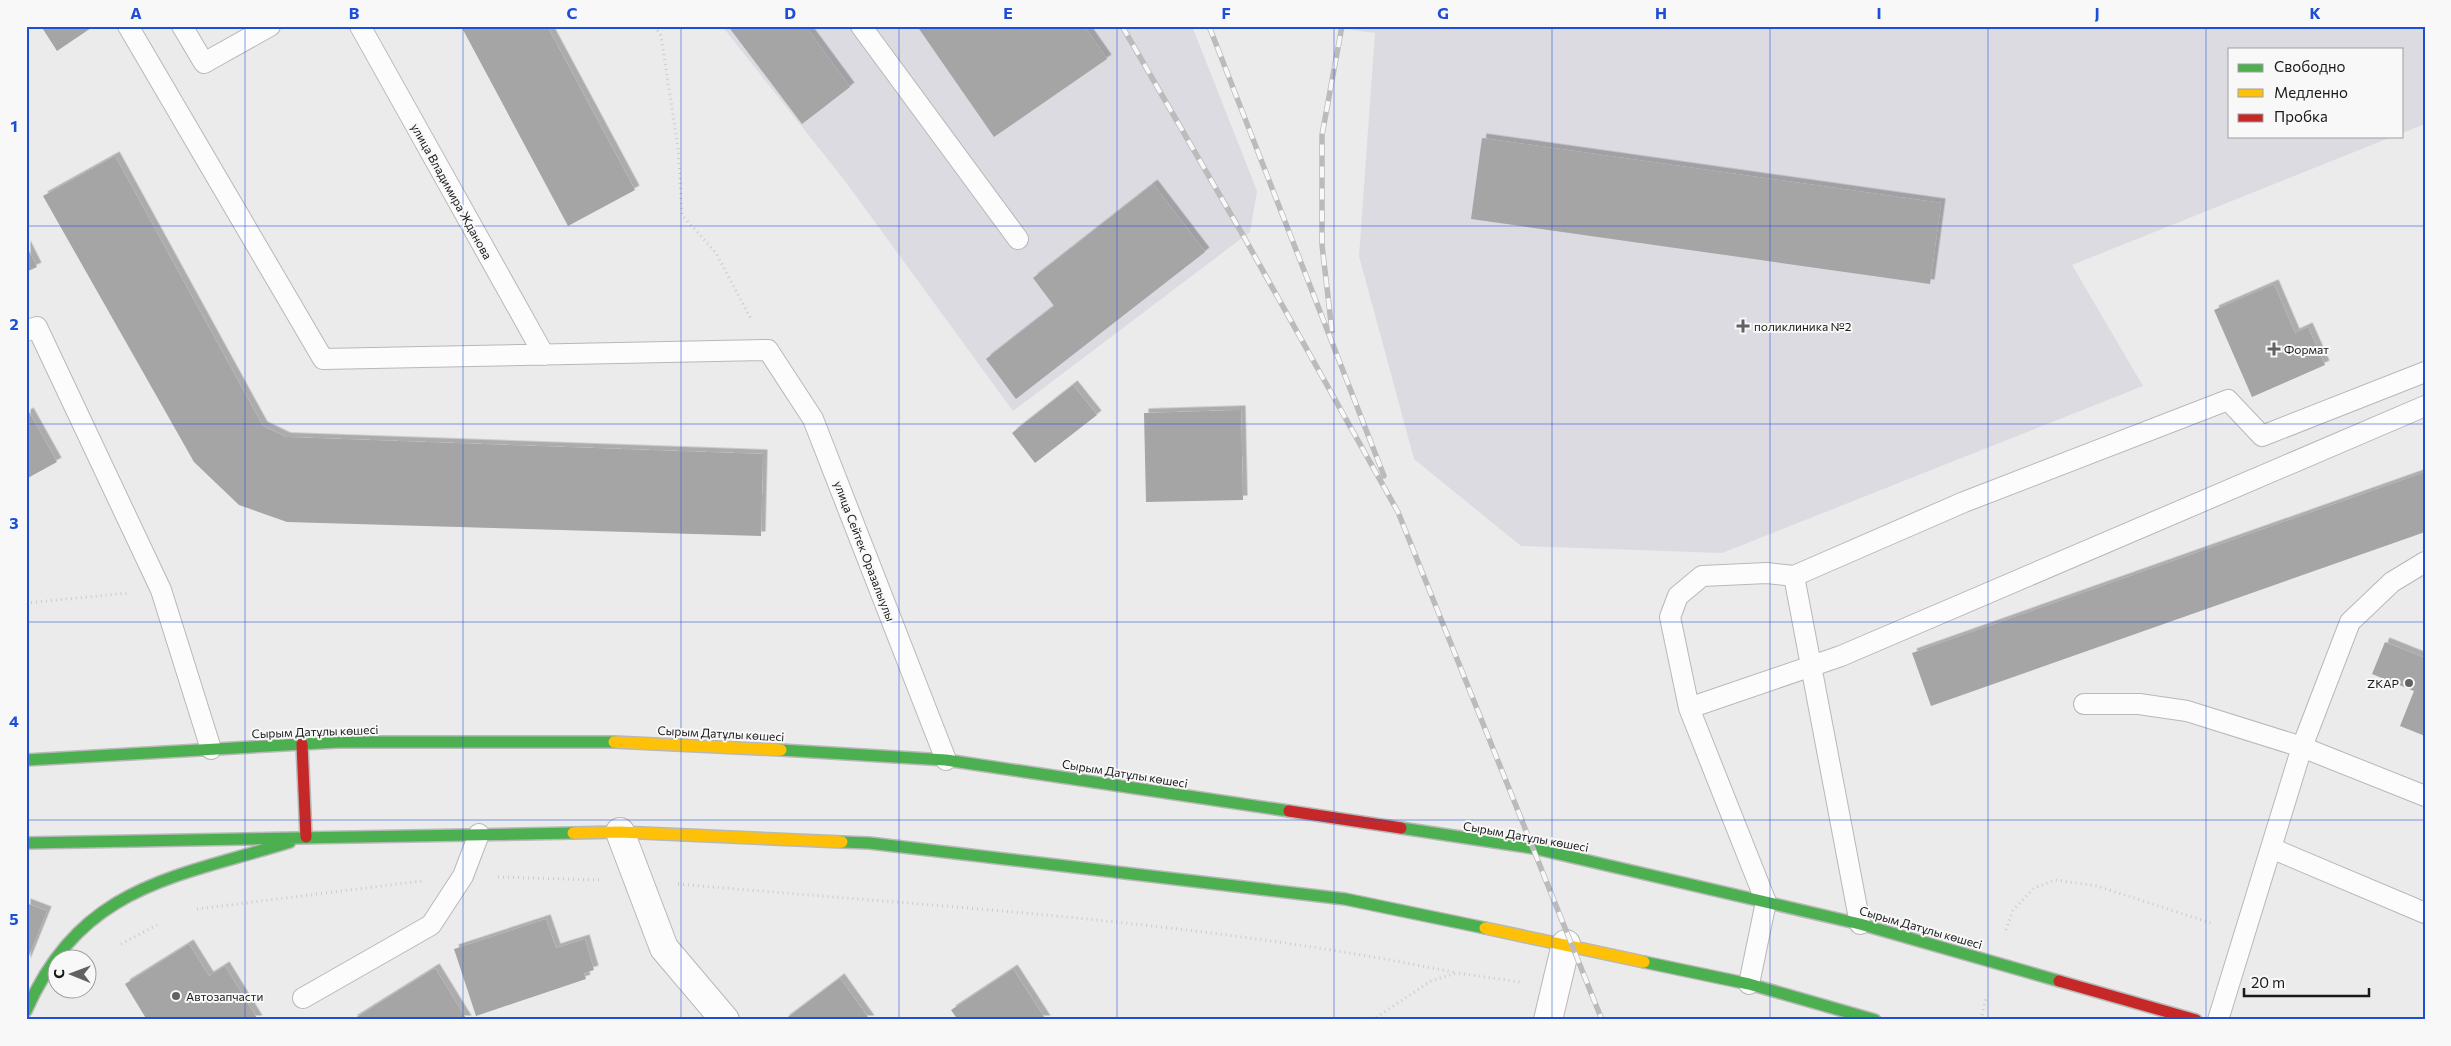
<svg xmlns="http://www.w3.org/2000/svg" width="2451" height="1046" viewBox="0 0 2451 1046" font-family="Commissioner,sans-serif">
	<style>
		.built { fill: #dbdbe1 }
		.building { fill: #a5a5a6; filter: url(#shadow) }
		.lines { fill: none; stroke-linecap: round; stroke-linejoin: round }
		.lane-casing { stroke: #b8b8b9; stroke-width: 22 }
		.street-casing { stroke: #b8b8b9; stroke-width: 30 }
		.fast-casing { stroke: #b8b8b9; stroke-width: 14 }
		.slow-casing { stroke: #b8b8b9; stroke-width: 14 }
		.jam-casing { stroke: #b8b8b9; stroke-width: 14 }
		.path { stroke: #cbcbcc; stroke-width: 3; stroke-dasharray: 1 4; stroke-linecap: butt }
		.lane { stroke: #fcfcfc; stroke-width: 20 }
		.street { stroke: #fcfcfc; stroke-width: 28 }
		.fast { stroke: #4caf50; stroke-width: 11 }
		.slow { stroke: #ffc107; stroke-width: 11 }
		.jam { stroke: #c62828; stroke-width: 11 }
		.rail-casing { stroke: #bbbbbc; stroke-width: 5.5 }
		.rail { stroke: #f8f8f9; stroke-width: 4; stroke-dasharray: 11; stroke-linecap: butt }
		.grid { fill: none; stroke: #1d4ed8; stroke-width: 1; stroke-opacity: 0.55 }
		.poi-dot { fill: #626264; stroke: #f8f8f9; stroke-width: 2 }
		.labels { text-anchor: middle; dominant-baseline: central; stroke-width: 4; stroke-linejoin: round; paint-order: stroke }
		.street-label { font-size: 12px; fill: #19191a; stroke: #f8f8f9 }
		.poi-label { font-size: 12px; fill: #19191a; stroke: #f8f8f9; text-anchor: start }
		.neatline { fill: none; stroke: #1d4ed8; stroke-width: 2 }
		.grid-label { font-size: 16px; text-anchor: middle; font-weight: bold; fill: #1d4ed8 }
	</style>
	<defs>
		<filter id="shadow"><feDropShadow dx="4.5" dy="-4.5" stdDeviation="0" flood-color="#0004"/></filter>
	</defs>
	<rect width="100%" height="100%" fill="#ebebec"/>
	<path class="built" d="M722 26H1192L1257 191 1250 232 1013 411 845 181Z
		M1326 26H2425V124L2402 133V49H2230V136H2394L2072 265 2143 386 1722 553 1521 546 1414 459 1359 256 1375 33Z"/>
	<path class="building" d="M41 26H94L57 51Z
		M461 26H547L635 190 568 226Z
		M728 26H805L850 87 802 124Z
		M917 26H1084L1107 59 994 137Z
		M1482 138 1941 203 1930 284 1471 219Z
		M115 156 263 426 286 437 763 454 761 536 287 522 239 505 194 462 43 196Z
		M1153 184 1205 252 1016 399 986 359 1054 306 1033 278Z
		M26 245 37 267 26 272Z
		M2274 284 2295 333 2308 327 2325 365 2252 397 2214 310Z
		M1073 385 1097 415 1035 463 1012 433Z
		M1241 410 1243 500 1146 502 1144 413Z
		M29 412 57 462 26 479V414Z
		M2425 472V532L1931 706 1912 653Z
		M2385 642 2425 658V736L2400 726 2414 691 2372 674Z
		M26 903 47 911 26 963Z
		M546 919 556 948 585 939 594 970 584 973 586 979 476 1016 454 949Z
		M189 944 209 976 225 966 258 1020H147L125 984Z
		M435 968 467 1020H352Z
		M1013 969 1046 1020H958L951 1010Z
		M840 978 870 1020H784Z"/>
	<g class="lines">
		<g class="lane-casing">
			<path id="lane" d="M128 26 323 359 768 350 813 419 946 760
				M182 26 204 63 270 26
				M360 26 544 355
				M861 26 1018 239
				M26 331 37 327 161 590 211 749
				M1794 576 1860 924
				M2084 704H2139L2187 711 2302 747 2425 796
				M1689 708 1670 617 1678 596 1702 576 1767 573 1794 576 1964 502 2228 400 2262 436 2425 372
				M2271 848 2425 913
				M1749 984 1766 902 1689 708 1841 656 2425 406
				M303 998 431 925 463 876 479 834
				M2218 1020 2302 747 2350 622 2392 582 2425 562"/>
		</g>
		<g class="street-casing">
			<path id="street" d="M620 832 664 948 725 1020
				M1548 1020 1566 944"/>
		</g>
		<g class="fast-casing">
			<path id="fast" d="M781 750 946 760 1289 811
				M26 760 338 742H614
				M1401 828 1533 848 1860 924 2059 981
				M842 842 869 843 1345 899 1485 928
				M26 843 573 833
				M1644 962 1749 984 1875 1020
				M26 1011C81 886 172 878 290 842"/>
		</g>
		<g class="slow-casing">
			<path id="slow" d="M614 742 781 750
				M573 833 620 832 842 842
				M1485 928 1644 962"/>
		</g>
		<g class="jam-casing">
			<path id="jam" d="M302 744 306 837
				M1289 811 1401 828
				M2059 981 2196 1020"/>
		</g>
		<path class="path" d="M655 26 661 36 678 148 682 215 716 253 751 319
			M26 603 128 593
			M498 877 599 880
			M678 884C938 907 1201 920 1457 973
			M197 909 422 881
			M26 923 28 920
			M2006 930 2013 910 2034 888 2055 880 2097 886 2214 924
			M121 944 157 925
			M1372 1020 1431 981 1457 973 1520 982
			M1981 1020 1986 998"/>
		<use href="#lane" class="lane"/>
		<use href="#street" class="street"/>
		<use href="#fast" class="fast"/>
		<use href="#slow" class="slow"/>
		<use href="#jam" class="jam"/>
		<g class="rail-casing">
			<path id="rail" d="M1122 26 1244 237 1398 512 1602 1020
				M1209 26 1384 476
				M1332 331 1322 245V135L1342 26"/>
		</g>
		<use href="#rail" class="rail"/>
	</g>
	<path class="grid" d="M245 26V1020M463 26V1020M681 26V1020M899 26V1020M1117 26V1020M1334 26V1020M1552 26V1020M1770 26V1020M1988 26V1020M2206 26V1020M26 226H2425M26 424H2425M26 622H2425M26 820H2425"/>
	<g class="poi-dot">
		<path d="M1740.5 318.5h5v5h5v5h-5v5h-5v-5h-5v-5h5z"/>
		<path d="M2271.5 341.5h5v5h5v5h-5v5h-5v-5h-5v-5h5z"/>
		<circle cx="2409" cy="683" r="5"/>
		<circle cx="176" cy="996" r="5"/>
	</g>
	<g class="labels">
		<g class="street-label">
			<text transform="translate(452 191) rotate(61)">улица Владимира Жданова</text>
			<text transform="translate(865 551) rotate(69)">улица Сейтек Оразалыулы</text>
			<text transform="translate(315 731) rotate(-2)">Сырым Датұлы көшесі</text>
			<text transform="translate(721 733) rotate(3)">Сырым Датұлы көшесі</text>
			<text transform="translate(1125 773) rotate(9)">Сырым Датұлы көшесі</text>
			<text transform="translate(1526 836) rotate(10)">Сырым Датұлы көшесі</text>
			<text transform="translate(1921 927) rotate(16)">Сырым Датұлы көшесі</text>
		</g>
		<g class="poi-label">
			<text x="1754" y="326">поликлиника №2</text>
			<text x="2284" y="349">Формат</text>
			<text x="2399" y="683" text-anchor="end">ZKAP</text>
			<text x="186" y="996">Автозапчасти</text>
		</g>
	</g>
	<rect width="2451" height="1046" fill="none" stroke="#f8f8f9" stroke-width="55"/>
	<rect x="2228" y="48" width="175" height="90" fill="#f8f8f9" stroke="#9f9fa0"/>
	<rect x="2238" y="64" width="25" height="8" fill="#4caf50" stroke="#9f9fa0"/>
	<text x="2274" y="72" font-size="15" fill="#19191a">Свободно</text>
	<rect x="2238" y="89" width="25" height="8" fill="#ffc107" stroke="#9f9fa0"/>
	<text x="2274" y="98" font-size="15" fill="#19191a">Медленно</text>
	<rect x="2238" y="114" width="25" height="8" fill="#c62828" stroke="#9f9fa0"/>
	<text x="2274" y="122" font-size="15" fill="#19191a">Пробка</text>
	<g transform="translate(72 974) rotate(271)"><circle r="24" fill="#f8f8f9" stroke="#9f9fa0"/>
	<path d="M0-4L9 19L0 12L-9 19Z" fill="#626264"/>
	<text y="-8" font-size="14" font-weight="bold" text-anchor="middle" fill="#19191a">С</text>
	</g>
	<path d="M2244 988v8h125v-8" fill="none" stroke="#19191a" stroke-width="2.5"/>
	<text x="2251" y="988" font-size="15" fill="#19191a" stroke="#f8f8f9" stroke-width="4" paint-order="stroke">20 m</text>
	<rect x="28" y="28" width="2396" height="990" class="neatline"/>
	<g class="grid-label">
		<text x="136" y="19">A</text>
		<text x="354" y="19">B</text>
		<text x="572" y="19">C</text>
		<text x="790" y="19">D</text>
		<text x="1008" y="19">E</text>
		<text x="1226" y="19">F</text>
		<text x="1443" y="19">G</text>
		<text x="1661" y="19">H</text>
		<text x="1879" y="19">I</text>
		<text x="2097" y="19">J</text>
		<text x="2315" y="19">K</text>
		<text x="14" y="132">1</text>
		<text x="14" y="330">2</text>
		<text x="14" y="529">3</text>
		<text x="14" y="727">4</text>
		<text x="14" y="925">5</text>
	</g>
</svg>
